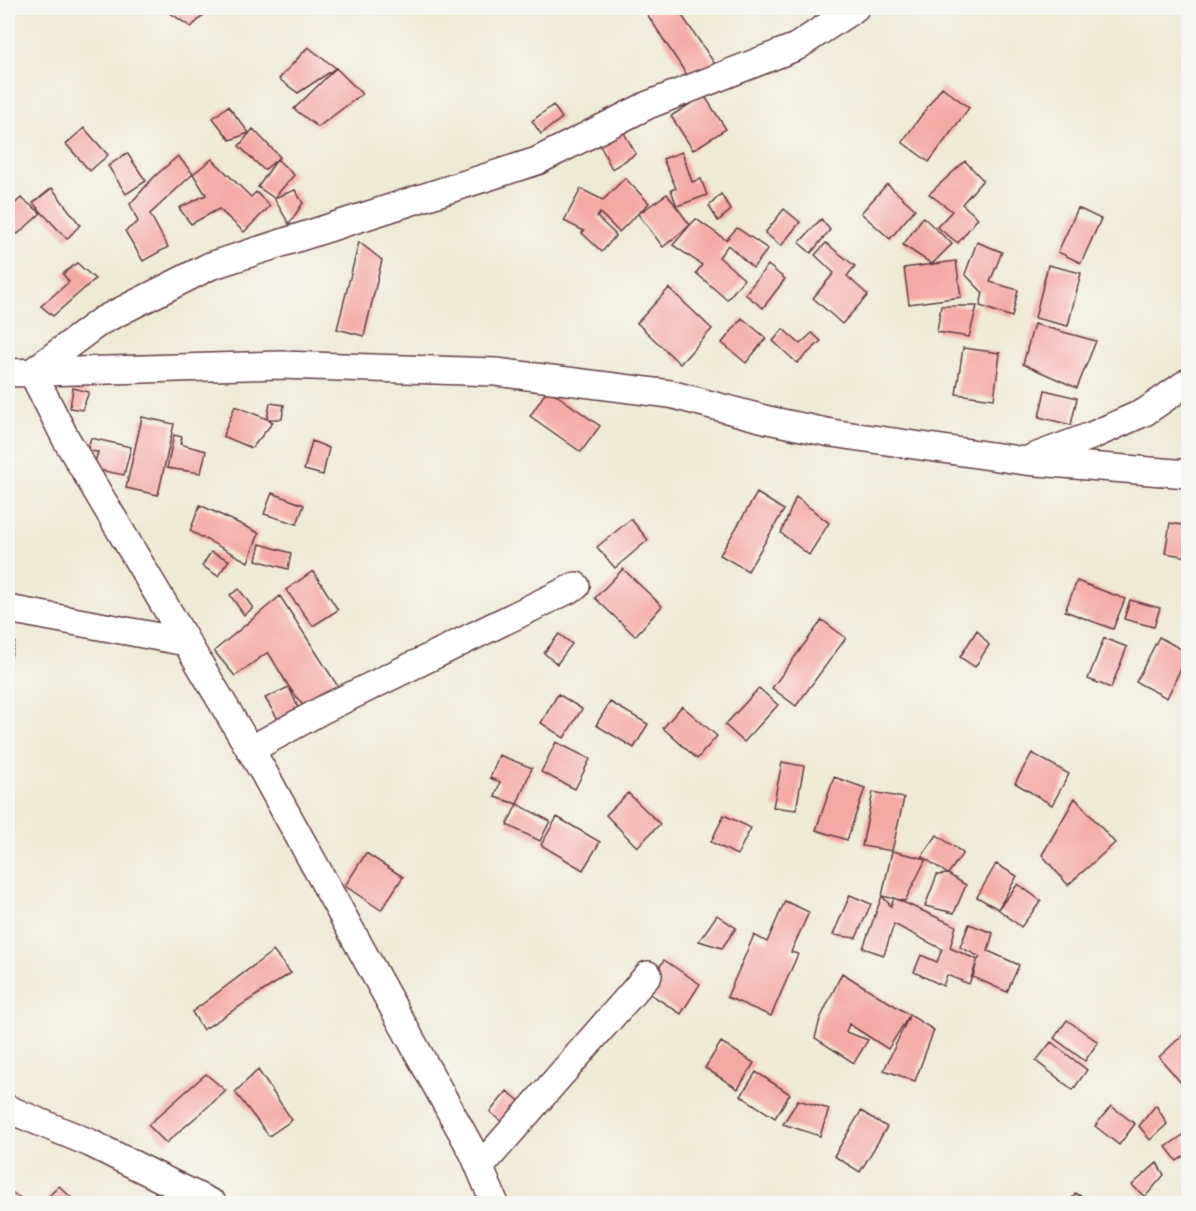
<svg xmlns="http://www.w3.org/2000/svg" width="1196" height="1211" viewBox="0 0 1196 1211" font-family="Kalam,sans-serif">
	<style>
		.building { fill: #f5a9a4 }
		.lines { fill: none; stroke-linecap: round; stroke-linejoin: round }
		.street-casing { stroke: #633d44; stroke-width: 30 }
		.street { stroke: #fff; stroke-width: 27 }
	</style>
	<rect width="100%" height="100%" fill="#f6f6f2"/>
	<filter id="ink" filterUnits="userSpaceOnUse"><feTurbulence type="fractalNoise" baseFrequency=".0167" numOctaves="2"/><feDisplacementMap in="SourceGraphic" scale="12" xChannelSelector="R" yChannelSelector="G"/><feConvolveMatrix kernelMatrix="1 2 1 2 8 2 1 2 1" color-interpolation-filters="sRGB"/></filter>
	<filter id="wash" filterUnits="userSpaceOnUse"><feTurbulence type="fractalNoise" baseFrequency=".008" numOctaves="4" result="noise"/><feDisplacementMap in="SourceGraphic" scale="24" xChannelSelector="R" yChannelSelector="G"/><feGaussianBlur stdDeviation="1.35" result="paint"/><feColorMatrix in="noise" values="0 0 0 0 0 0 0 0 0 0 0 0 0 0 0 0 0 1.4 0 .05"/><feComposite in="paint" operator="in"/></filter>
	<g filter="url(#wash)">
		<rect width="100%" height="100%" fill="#efead4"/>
		<g id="blocks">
			<path class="building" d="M163 8H207L210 9 191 27Z
				M643 8H677L717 67 692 83Z
				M308 47 336 68 362 94 318 127 294 109 336 68 298 93 279 79Z
				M942 87 969 108 929 162 902 142Z
				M704 95 726 129 693 150 671 116Z
				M553 105 562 118 541 134 532 121Z
				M228 106 249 133 230 140 213 118Z
				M84 128 108 155 90 171 66 144Z
				M253 129 280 157 264 170 239 146Z
				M623 131 636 154 612 169 599 143Z
				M682 152 692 182 701 179 707 195 677 206 671 190 676 188 663 159Z
				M127 153 146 181 126 194 108 166Z
				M178 156 193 174 150 214 168 247 143 261 125 231 138 222 130 204 154 177Z
				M212 159 251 197 256 192 270 206 244 232 219 209 191 224 179 208 206 195 193 174Z
				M277 159 294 175 274 198 258 187Z
				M965 161 983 180 962 204 978 218 958 243 937 227 952 211 929 194Z
				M625 178 649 203 619 232 600 213 597 217 616 235 602 252 582 233 584 231 564 221 581 189 603 200Z
				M887 184 915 209 890 239 861 213Z
				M52 188 80 225 67 239 33 203Z
				M295 190 303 203 289 224 274 198Z
				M667 194 690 225 696 219 726 240 737 228 768 249 753 268 728 245 719 257 744 279 727 300 696 273 702 265 673 245 690 225 663 247 638 214Z
				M721 194 731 210 718 221 709 206Z
				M21 198 41 213 18 234 8 230V210Z
				M1078 208 1101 219 1081 263 1058 252Z
				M784 209 800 222 781 246 765 233Z
				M923 217 952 244 932 264 903 245Z
				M821 219 830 230 811 253 799 243Z
				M359 242 382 260 364 336 337 329Z
				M977 242 1002 252 990 282 1018 290 1012 317 980 306 983 293 965 274Z
				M826 243 855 266 847 276 868 295 842 324 813 298 834 273 815 255Z
				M956 261 961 297 909 304 904 268Z
				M77 263 95 279 53 316 41 306 69 282 63 274Z
				M768 265 785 279 763 308 745 294Z
				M1048 265 1081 273 1068 326 1035 318Z
				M669 288 712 329 680 364 637 323Z
				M941 306H977L969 337 937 332Z
				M742 318 766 338 746 363 722 343Z
				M1034 324 1096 341 1077 388 1023 364Z
				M783 329 800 344 812 333 821 341 797 363 773 341Z
				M963 348 1000 353 994 399 956 394Z
				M73 388 89 392 82 410 70 408Z
				M548 389 600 426 581 452 530 416Z
				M1045 390 1077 398 1071 425 1039 417Z
				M270 403 284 405 282 419H267L273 422 252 448 223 436 235 406 267 419Z
				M142 417 174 424 158 495 126 488Z
				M174 435 182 437 180 444 206 451 201 473 167 468Z
				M91 438 131 447 124 475 93 469 98 452 87 451Z
				M312 441 329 448 323 475 304 470Z
				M272 493 304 505 297 524 264 514Z
				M757 493 784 510 748 571 720 555Z
				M796 497 829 523 809 555 781 533Z
				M200 505 259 533 248 562 190 531Z
				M631 519 648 540 615 568 597 547Z
				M1170 523 1188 526V557L1165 553Z
				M260 544 291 553 288 569 256 560Z
				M211 552 229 560 218 576 202 566Z
				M623 569 662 606 635 636 595 598Z
				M313 571 338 610 313 626 286 590Z
				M1077 581 1125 599 1113 629 1065 611Z
				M239 589 253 608 244 615 230 595Z
				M280 596 339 688 307 711 289 687 268 652 235 676 214 651Z
				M1130 600 1160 608 1154 627 1124 619Z
				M822 620 846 638 796 706 772 688Z
				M977 630 989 645 975 667 960 657Z
				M559 634 572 644 557 664 544 653Z
				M1159 637 1188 653 1167 698 1136 682Z
				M1104 638 1127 647 1111 688 1088 679Z
				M8 640 15 642 8 667Z
				M289 687 299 710 281 724 265 698Z
				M759 688 778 705 744 742 725 725Z
				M558 694 582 709 564 738 541 723Z
				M610 702 648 724 634 748 596 725Z
				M682 706 717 736 697 759 663 728Z
				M556 742 590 759 575 789 541 772Z
				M1032 753 1069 774 1052 805 1015 783Z
				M499 755 532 768 517 804 550 821 540 841 507 825 517 804 495 797 500 782 490 778Z
				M782 762 804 766 796 810 773 807Z
				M834 777 865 788 847 840 816 830Z
				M873 792 904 798 892 851 862 846Z
				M628 793 660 824 637 847 606 815Z
				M1075 798 1115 843 1068 885 1042 855Z
				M724 815 751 828 737 855 711 842Z
				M557 817 600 842 583 870 541 845Z
				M937 835 963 853 948 874 926 859 905 901 882 896 892 851 926 859 922 856Z
				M366 853 403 877 381 910 345 886Z
				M996 864 1017 876 998 909 977 897Z
				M948 874 966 885 954 913 925 906 937 875Z
				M1018 884 1041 901 1021 927 998 909Z
				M850 895 871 904 856 938 833 935Z
				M882 896 891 906 894 898 956 926 950 948 978 960 980 957 960 947 969 924 993 933 988 951 1019 965 1007 992 973 977 977 961 969 984 947 975 943 986 914 972 921 955 937 962 942 949 894 924 884 955 863 948Z
				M785 901 809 912 791 952 798 954 771 1016 727 997 754 935 767 942Z
				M717 915 736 928 722 948 699 941Z
				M273 951 291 973 203 1030 192 1012Z
				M664 960 700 984 681 1014 644 990Z
				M842 973 934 1030 915 1081 884 1070 909 1016 888 1049 849 1024 846 1032 868 1040 854 1063 815 1038 820 1019Z
				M1067 1020 1098 1042 1085 1061 1054 1038Z
				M1188 1030V1091L1159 1057Z
				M721 1042 754 1063 738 1089 705 1068Z
				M1051 1042 1087 1070 1073 1090 1036 1061Z
				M258 1070 292 1120 269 1136 235 1092Z
				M756 1072 790 1094 775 1118 741 1096Z
				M206 1074 226 1091 166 1143 148 1125Z
				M507 1091 521 1102 504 1123 490 1112Z
				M798 1100 829 1109 820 1136 783 1124Z
				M1156 1105 1167 1124 1150 1140 1139 1126Z
				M1111 1106 1135 1124 1119 1145 1095 1126Z
				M861 1111 887 1127 860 1172 834 1156Z
				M1183 1135 1188 1144V1153L1177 1161 1166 1147Z
				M1157 1163 1164 1175 1145 1197 1132 1185Z
				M59 1186 77 1203H42Z
				M159 1188 180 1196 175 1203H147Z
				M13 1193 28 1203H8Z
				M1075 1193 1094 1203H1070Z"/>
		</g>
	</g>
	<g filter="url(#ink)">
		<use href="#blocks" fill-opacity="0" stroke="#633d44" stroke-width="1.5"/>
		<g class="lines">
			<g class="street-casing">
				<path id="street" d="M8 373 280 365 496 372 670 394 768 420 831 433 1025 461 1188 474
					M1032 458 1091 436 1145 412 1188 382
					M8 609 186 642
					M250 750 324 709 576 586
					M8 1109 90 1143 213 1204
					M480 1167 648 975
					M495 1204 474 1154 264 773 66 439 32 372 101 321 210 266 537 161 648 105 796 47 855 8"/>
			</g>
			<use href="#street" class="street"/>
		</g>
	</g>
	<rect width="1196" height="1211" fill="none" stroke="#f6f6f2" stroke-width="30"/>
</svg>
